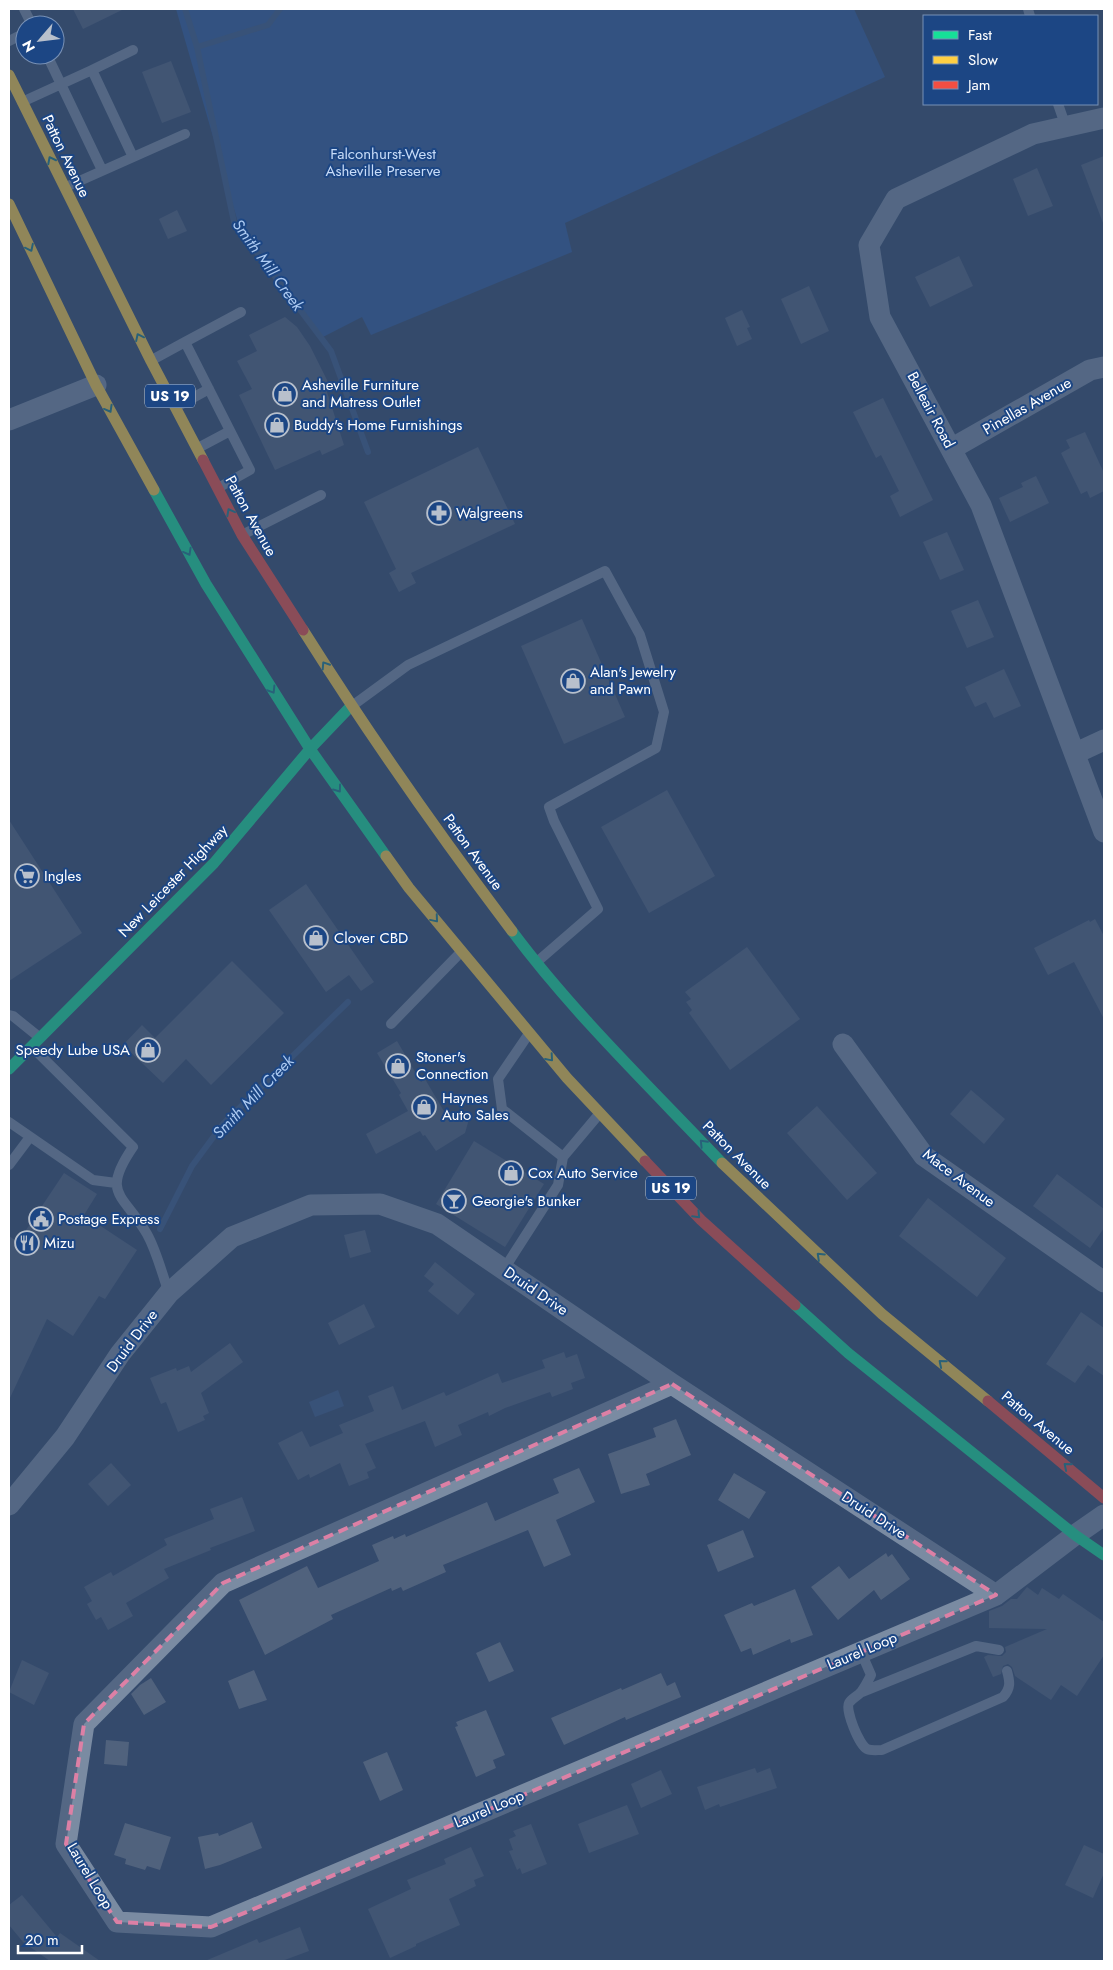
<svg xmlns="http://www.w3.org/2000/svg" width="1113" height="1970" viewBox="0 0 1113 1970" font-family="Jost,sans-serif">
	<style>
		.green { fill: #315c9b }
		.water { fill: #3d5b88 }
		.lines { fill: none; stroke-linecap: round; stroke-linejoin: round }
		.stream { stroke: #3d5b88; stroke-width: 6 }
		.building { fill: #50627d }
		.lane { stroke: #7a8ba2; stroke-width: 10 }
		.street { stroke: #7a8ba2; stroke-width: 21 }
		.fast { stroke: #16e098; stroke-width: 11 }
		.slow { stroke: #ffcf43; stroke-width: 11 }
		.jam { stroke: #f24e42; stroke-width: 11 }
		.oneway { stroke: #1a7c8b }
		.marked { fill: none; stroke: #dd80a5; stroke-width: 4; stroke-dasharray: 10 6; stroke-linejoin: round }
		.labels { text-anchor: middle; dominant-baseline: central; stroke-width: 4; stroke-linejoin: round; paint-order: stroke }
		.shield { fill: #1c4684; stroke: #bbc8da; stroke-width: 1 }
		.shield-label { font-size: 14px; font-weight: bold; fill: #fff }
		.park-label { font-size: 15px; fill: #c8dcf8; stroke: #1c4684 }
		.street-label { font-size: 15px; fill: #fff; stroke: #1c4684 }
		.poi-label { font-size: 15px; fill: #fff; stroke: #1c4684; text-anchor: start }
		.water-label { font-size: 16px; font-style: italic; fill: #aecbf2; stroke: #1c4684 }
	</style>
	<rect width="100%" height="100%" fill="#344a6c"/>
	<path class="green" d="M176 9H854L885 77 565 223 572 252 371 335 362 317 321 338 241 233Z"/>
	<path class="water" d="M338 1390 344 1406 315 1417 309 1402Z"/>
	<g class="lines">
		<path class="stream" d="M185 9 197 47 234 222 331 351 368 452
			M197 47 268 25 280 9
			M160 1229 192 1166 223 1124 348 1002"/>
	</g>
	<path class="building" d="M73 9H124L83 29Z
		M171 61 191 112 162 123 142 72Z
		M1104 156V223H1103L1081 165Z
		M1037 168 1053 206 1028 216 1013 179Z
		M177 210 187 231 168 239 159 219Z
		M959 256 973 286 930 307 915 277Z
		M809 286 829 331 801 344 781 299Z
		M742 310 750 327 747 328 752 339 737 346 725 318Z
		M285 317 297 327 310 346 328 382 327 392 344 445 322 455 320 450 275 470 239 395 252 389 237 361 257 351 249 335Z
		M883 398 933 500 900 517 890 496 899 491 881 455 876 458 853 412Z
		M1085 432 1104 473V491L1090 498 1087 491 1081 494 1061 453 1070 448 1066 440Z
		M478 447 515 524 411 573 416 583 399 592 389 573 396 569 364 502Z
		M1036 476 1049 503 1010 522 999 498 1023 487 1021 483Z
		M947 532 964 570 940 580 923 542Z
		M978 600 994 637 967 648 951 611Z
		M582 619 625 717 564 744 521 646Z
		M1004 669 1021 706 994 718 986 702 975 707 965 687Z
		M667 790 715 876 649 913 601 827Z
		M9 820 82 933 9 981Z
		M306 884 374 982 361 991 349 975 326 992 269 910Z
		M1095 919 1104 936V1019L1074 962 1048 975 1034 948 1089 920 1090 922Z
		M747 947 800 1019 730 1070 689 1013 692 1010 686 1002 691 999 685 992Z
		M232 961 284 1013 211 1085 186 1059 163 1083 123 1045 142 1025 155 1038Z
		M397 1041 421 1082 425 1079 445 1113 469 1119 465 1133 436 1151 425 1135 423 1136 420 1131 376 1154 366 1134 408 1111 399 1095 401 1093 377 1053Z
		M971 1090 1005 1119 984 1144 950 1114Z
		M817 1106 877 1173 847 1200 787 1133Z
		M474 1141 544 1184 505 1247 436 1204Z
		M64 1173 97 1194 84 1215 137 1250 105 1299 99 1296 73 1336 47 1319 9 1400V1236L18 1242Z
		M1057 1174 1104 1209V1228L1090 1248 1033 1206Z
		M928 1198 1006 1258 977 1297 899 1236Z
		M365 1230 371 1252 350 1258 344 1235Z
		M435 1262 475 1294 458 1315 428 1291 434 1284 424 1276Z
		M364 1304 375 1327 339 1345 328 1323Z
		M1081 1312 1104 1328V1376L1088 1365 1075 1383 1046 1364Z
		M230 1343 243 1362 201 1393 209 1413 203 1416 205 1420 178 1432 166 1402 161 1404 150 1378 176 1368 177 1371 189 1366 191 1372Z
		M564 1352 566 1358 577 1354 585 1378 571 1383 573 1389 552 1397 550 1392 505 1408 489 1416 488 1412 458 1425 462 1435 435 1447 425 1421 365 1444 376 1468 367 1472 369 1478 349 1486 340 1463 310 1478 309 1474 298 1480 278 1443 302 1431 310 1447 343 1433 339 1425 374 1411 368 1396 393 1386 402 1410 444 1392 446 1396 498 1373 502 1383 545 1368 542 1360Z
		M676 1419 691 1455 646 1474 650 1485 621 1494 608 1454 656 1437 653 1428Z
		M111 1463 131 1485 108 1506 88 1484Z
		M579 1468 595 1502 556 1520 571 1555 544 1567 528 1530 443 1565 446 1572 403 1591 401 1587 392 1591 391 1588 331 1615 333 1619 265 1655 239 1600 307 1566 318 1588 379 1561 372 1545 393 1536 394 1539 405 1534 406 1537 487 1502 495 1521 559 1493 553 1479Z
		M734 1473 766 1492 749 1519 718 1500Z
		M242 1497 255 1531 210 1548 211 1550 164 1569 169 1578 126 1603 133 1616 108 1630 101 1617 96 1620 87 1604 92 1601 84 1587 111 1572 113 1576 167 1545 164 1539 214 1519 210 1509Z
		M743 1530 754 1557 718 1572 707 1545Z
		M886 1553 888 1557 892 1554 910 1579 881 1600 874 1590 838 1620 811 1587 839 1566 849 1579Z
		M1027 1587 1038 1595 1042 1588 1059 1599 1063 1594 1104 1622V1655L1077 1696 1061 1685 1051 1700 1015 1676 1012 1667 1008 1664 1003 1666 1001 1674 993 1677 984 1657 988 1655 1002 1656 1006 1652 1005 1647 1047 1629 989 1628V1611L1002 1606 1011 1599H1017Z
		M795 1589 813 1635 791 1643 790 1639 753 1655 751 1648 741 1652 724 1615 752 1603 754 1606Z
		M500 1642 514 1671 489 1682 476 1653Z
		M22 1660 49 1673 34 1705 9 1692Z
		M254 1670 267 1700 239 1709 228 1681Z
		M661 1673 667 1686 675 1682 681 1697 626 1720 625 1717 564 1745 551 1718 621 1688 622 1690Z
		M151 1678 166 1702 144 1715 131 1694 140 1685Z
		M486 1710 505 1755 493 1760 496 1768 476 1777 455 1727 458 1726 456 1722Z
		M106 1740 129 1742 127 1766 104 1764Z
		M387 1752 403 1790 380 1801 363 1762Z
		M755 1768 757 1773 770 1768 777 1788 720 1807 719 1804 705 1810 697 1787Z
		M661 1770 672 1794 641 1808 631 1784Z
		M627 1805 639 1834 589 1853 578 1824Z
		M252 1822 262 1848 220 1865 205 1869 198 1837 218 1833 219 1836Z
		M125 1823 171 1837 160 1870 147 1866 145 1870 125 1864 126 1859 114 1855Z
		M531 1824 547 1864 522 1874 520 1868 517 1870 509 1851 513 1850 509 1839 516 1836 513 1831Z
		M1084 1845 1104 1854V1873L1093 1898 1065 1885Z
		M471 1847 484 1876 474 1880 476 1886 449 1899 460 1925 416 1944V1946L390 1958 368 1909 411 1889 407 1880 446 1864 444 1859Z
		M22 1895 57 1937 60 1933 100 1961H50L23 1942 9 1925V1905Z
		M300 1927 309 1951 282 1961H205L257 1939 259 1943Z"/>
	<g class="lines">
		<path class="lane" d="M24 9 32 25
			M1028 9 1030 16
			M9 41 25 33
			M47 55 102 170
			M92 70 133 50
			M22 102 92 70 133 157
			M1058 104 1066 127
			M66 187 185 134
			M152 360 185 342
			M176 407 209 389
			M198 448 230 431
			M218 488 250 470 185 342 241 312
			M242 535 321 495
			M352 706 408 665 605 571 640 635 664 712 656 748 549 807 554 821 598 909 538 961
			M9 1015 13 1016 39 1037
			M391 1024 461 952
			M528 1035 498 1079 502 1109 563 1157 600 1113
			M32 1047 133 1147C100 1195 124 1194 147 1234 157 1252 162 1274 169 1293
			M9 1122 93 1180 116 1183
			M9 1165 30 1137
			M504 1269 558 1185 563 1157
			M861 1652 871 1675C868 1681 865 1687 861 1692 858 1696 852 1698 849 1703 845 1710 859 1745 867 1749 871 1751 877 1750 882 1750L1003 1697C1011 1688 1010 1682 1007 1671
			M862 1692 976 1646 999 1650"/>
		<path class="street" d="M1104 118 1033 134 896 199 869 245 880 317 981 505 1104 832
			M9 420 96 385
			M951 449 1090 370 1104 367
			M1076 753 1104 740
			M843 1044 924 1156 1104 1282
			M672 1384 223 1583 84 1724 66 1844 117 1922 211 1927 996 1595 1075 1535 1104 1515
			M9 1505 65 1437 120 1354 169 1293 232 1237 311 1205 380 1204 437 1224 672 1384 996 1595"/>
		<path class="fast" d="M154 490 206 584 310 749 386 856
			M512 931C573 1013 652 1089 722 1163
			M9 1069 214 863 310 749 351 706
			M795 1305 848 1353 1075 1535 1104 1555"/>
		<path class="slow" d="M9 75 151 361 203 460
			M9 204 96 385 154 490
			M303 630C368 733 438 833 512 931
			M386 856 409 888 567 1078 645 1161
			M722 1163 882 1314 988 1401"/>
		<path class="jam" d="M203 460 242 535 303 630
			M645 1161 701 1220 795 1305
			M988 1401 1104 1498"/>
	</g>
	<defs><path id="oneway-chevron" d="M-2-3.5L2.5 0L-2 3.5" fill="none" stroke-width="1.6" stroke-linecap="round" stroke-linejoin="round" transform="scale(1.25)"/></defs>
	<g class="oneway">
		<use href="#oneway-chevron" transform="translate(51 160) rotate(-117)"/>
		<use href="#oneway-chevron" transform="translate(30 248) rotate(64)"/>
		<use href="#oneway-chevron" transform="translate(139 337) rotate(-116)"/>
		<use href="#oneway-chevron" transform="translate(109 409) rotate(61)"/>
		<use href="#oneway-chevron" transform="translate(230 512) rotate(-118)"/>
		<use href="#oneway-chevron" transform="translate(188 552) rotate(61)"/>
		<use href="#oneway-chevron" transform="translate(325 665) rotate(-123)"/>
		<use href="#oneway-chevron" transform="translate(272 690) rotate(58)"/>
		<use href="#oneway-chevron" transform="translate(338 789) rotate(54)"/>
		<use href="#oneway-chevron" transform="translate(435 919) rotate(50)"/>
		<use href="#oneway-chevron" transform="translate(550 1058) rotate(49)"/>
		<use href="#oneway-chevron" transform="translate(703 1143) rotate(-134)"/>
		<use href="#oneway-chevron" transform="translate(697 1215) rotate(46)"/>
		<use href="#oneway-chevron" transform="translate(820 1256) rotate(-137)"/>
		<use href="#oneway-chevron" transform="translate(942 1363) rotate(-140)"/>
		<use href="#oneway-chevron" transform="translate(1067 1466) rotate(-140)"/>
	</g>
	<path d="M0 0H1113V1970H0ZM672 1384 996 1595 211 1927 117 1922 66 1844 84 1724 223 1583Z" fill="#344a6c" fill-opacity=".55" fill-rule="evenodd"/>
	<path class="marked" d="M672 1384 996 1595 211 1927 117 1922 66 1844 84 1724 223 1583Z"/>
	<defs>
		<g id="shop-ring" transform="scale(1.25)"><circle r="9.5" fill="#1c4684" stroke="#b8c0cc" stroke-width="1.5"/><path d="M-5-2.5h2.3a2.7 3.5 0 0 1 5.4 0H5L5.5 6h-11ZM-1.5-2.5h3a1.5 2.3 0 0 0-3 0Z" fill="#b8c0cc"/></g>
		<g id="pharmacy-ring" transform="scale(1.25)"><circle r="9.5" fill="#1c4684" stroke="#b8c0cc" stroke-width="1.5"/><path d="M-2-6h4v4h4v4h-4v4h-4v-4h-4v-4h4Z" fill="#b8c0cc"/></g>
		<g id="supermarket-ring" transform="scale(1.25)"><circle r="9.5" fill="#1c4684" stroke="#b8c0cc" stroke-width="1.5"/><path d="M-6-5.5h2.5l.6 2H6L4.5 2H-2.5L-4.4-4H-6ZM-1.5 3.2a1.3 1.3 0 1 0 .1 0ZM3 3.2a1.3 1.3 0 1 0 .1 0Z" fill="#b8c0cc"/></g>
		<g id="bar-ring" transform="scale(1.25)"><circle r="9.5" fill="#1c4684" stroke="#b8c0cc" stroke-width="1.5"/><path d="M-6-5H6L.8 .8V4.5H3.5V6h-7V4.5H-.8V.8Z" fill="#b8c0cc"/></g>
		<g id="civic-ring" transform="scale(1.25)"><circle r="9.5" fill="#1c4684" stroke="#b8c0cc" stroke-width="1.5"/><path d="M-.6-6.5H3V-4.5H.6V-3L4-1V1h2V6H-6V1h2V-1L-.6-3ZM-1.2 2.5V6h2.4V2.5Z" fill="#b8c0cc"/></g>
		<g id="restaurant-ring" transform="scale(1.25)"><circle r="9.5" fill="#1c4684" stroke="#b8c0cc" stroke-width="1.5"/><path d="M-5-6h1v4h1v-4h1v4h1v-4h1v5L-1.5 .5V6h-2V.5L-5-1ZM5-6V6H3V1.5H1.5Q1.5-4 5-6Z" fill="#b8c0cc"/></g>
	</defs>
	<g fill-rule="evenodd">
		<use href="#shop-ring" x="285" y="394"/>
		<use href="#shop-ring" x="277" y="425"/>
		<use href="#pharmacy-ring" x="439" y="513"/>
		<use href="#shop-ring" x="573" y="681"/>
		<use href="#supermarket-ring" x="27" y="876"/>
		<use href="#shop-ring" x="316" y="938"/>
		<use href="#shop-ring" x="148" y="1050"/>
		<use href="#shop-ring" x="398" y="1066"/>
		<use href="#shop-ring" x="424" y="1107"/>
		<use href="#shop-ring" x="511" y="1173"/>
		<use href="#bar-ring" x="454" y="1201"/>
		<use href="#civic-ring" x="41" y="1219"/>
		<use href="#restaurant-ring" x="27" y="1243"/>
	</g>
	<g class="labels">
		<g class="shield">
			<rect x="145" y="384.5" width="50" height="23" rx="4"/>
			<rect x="646" y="1176.5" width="50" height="23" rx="4"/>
		</g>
		<g class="shield-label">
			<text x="170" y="396">US 19</text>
			<text x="671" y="1188">US 19</text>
		</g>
		<g class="park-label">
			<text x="383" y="154">Falconhurst-West<tspan x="383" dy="17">Asheville Preserve</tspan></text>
		</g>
		<g class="street-label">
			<text transform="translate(66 156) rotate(64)">Patton Avenue</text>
			<text transform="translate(1027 406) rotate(-30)">Pinellas Avenue</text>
			<text transform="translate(931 410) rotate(62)">Belleair Road</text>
			<text transform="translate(251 516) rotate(61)">Patton Avenue</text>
			<text transform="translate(473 852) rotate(54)">Patton Avenue</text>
			<text transform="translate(173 881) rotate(-46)">New Leicester Highway</text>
			<text transform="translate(737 1155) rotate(45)">Patton Avenue</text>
			<text transform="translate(959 1178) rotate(37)">Mace Avenue</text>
			<text transform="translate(536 1291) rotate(34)">Druid Drive</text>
			<text transform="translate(132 1341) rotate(-53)">Druid Drive</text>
			<text transform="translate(1038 1423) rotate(40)">Patton Avenue</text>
			<text transform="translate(874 1515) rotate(33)">Druid Drive</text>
			<text transform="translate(862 1651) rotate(-23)">Laurel Loop</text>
			<text transform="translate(489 1809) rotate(-23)">Laurel Loop</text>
			<text transform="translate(90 1876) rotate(59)">Laurel Loop</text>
		</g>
		<g class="poi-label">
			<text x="302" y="385">Asheville Furniture<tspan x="302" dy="17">and Matress Outlet</tspan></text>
			<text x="294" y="425">Buddy's Home Furnishings</text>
			<text x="456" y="513">Walgreens</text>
			<text x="590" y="672">Alan's Jewelry<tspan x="590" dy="17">and Pawn</tspan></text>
			<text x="44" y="876">Ingles</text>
			<text x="334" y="938">Clover CBD</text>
			<text x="130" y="1050" text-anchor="end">Speedy Lube USA</text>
			<text x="416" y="1057">Stoner's<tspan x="416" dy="17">Connection</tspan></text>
			<text x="442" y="1098">Haynes<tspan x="442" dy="17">Auto Sales</tspan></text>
			<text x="528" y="1173">Cox Auto Service</text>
			<text x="472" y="1201">Georgie's Bunker</text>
			<text x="58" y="1219">Postage Express</text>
			<text x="44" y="1243">Mizu</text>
		</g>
		<g class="water-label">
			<text transform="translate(268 265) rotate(54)">Smith Mill Creek</text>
			<text transform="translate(253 1097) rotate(-46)">Smith Mill Creek</text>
		</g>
	</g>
	<rect width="1113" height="1970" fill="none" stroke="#ffffff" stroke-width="20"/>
	<rect x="923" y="15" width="175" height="90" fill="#1c4684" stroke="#7790b5"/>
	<rect x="933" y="31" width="25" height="8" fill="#16e098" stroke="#7790b5"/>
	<text x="968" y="40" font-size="15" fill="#ffffff">Fast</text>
	<rect x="933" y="56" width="25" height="8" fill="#ffcf43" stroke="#7790b5"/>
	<text x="968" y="65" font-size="15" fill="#ffffff">Slow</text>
	<rect x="933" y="81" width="25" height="8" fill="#f24e42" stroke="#7790b5"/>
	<text x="968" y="90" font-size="15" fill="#ffffff">Jam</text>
	<g transform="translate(40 40) rotate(242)"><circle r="24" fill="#1c4684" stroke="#7790b5"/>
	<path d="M0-4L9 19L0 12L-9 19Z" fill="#b8c0cc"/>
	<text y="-8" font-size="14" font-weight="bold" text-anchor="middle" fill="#ffffff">N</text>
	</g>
	<path d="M18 1945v8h64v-8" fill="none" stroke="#ffffff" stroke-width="2.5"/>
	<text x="25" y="1945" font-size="15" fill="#ffffff" stroke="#1c4684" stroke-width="4" paint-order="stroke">20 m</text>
</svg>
